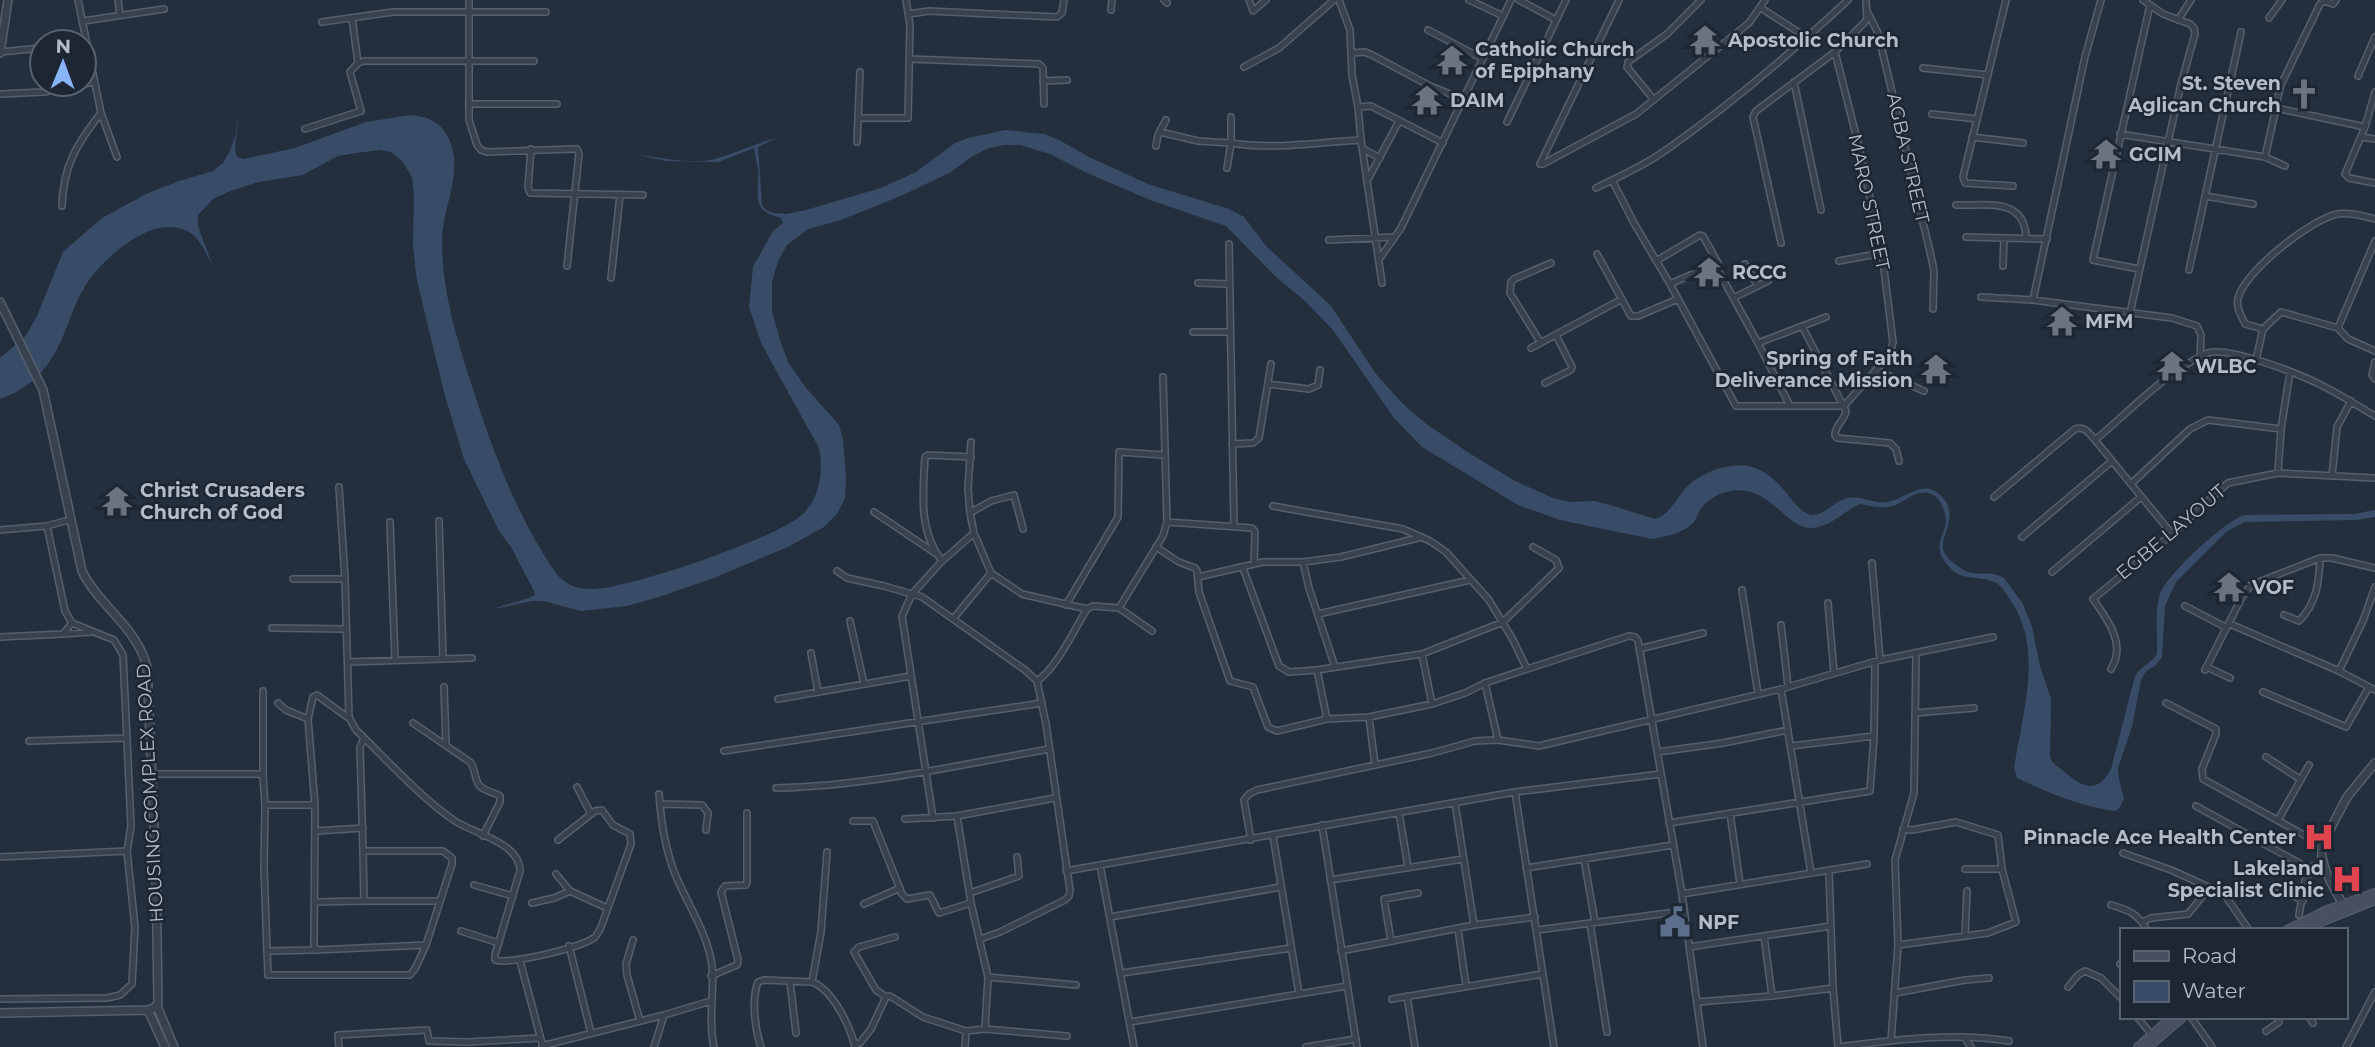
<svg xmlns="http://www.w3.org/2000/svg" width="2375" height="1047" viewBox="0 0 2375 1047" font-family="Montserrat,sans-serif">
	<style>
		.water { fill: #394c67 }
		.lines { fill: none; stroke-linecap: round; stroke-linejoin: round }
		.minor-casing { stroke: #565f6c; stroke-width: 8 }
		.tertiary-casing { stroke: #565f6c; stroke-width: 10 }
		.secondary-casing { stroke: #565f6c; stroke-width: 10 }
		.minor { stroke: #38414e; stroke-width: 5 }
		.tertiary { stroke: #38414e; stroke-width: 7 }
		.secondary { stroke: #465061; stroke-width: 8 }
		.labels { text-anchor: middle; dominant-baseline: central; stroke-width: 5; stroke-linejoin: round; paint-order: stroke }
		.poi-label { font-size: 19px; font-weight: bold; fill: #b4bcc9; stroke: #1d2633; text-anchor: start }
		.street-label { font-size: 19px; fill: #b4bcc9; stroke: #1d2633 }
	</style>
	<rect width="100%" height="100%" fill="#242f3e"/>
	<path class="water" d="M411 115C431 117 444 124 451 144 462 177 442 208 442 242 442 292 457 340 472 386 492 449 516 514 553 569 563 584 575 589 593 589 625 590 785 536 805 512 821 493 823 471 819 448L762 345 749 307 753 267 773 231 783 223 781 218C749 210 760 195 758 170 757 163 755 155 754 148L718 162 666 161 634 154C658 157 696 166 718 158 738 152 756 143 777 138L758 147 762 205 766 210 773 213 787 214 806 210 881 188 916 172 955 143 968 138 1005 130 1044 134 1059 140 1089 157 1148 184 1229 209 1244 217 1266 246 1331 306 1376 374 1403 404 1425 423 1469 453 1515 481 1553 498 1570 502 1594 501 1610 505 1655 519C1671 515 1679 492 1692 482 1699 477 1712 470 1721 468 1779 451 1789 516 1814 515 1826 514 1835 501 1847 498 1861 495 1874 504 1888 502 1904 499 1922 480 1938 493 1964 514 1937 537 1944 552 1946 557 1951 561 1955 564 1976 582 1985 567 2004 578L2023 604 2032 627 2040 666 2051 699 2050 757C2053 765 2060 768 2066 773 2084 789 2098 793 2111 769L2135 676C2141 666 2151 664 2157 654 2158 636 2154 611 2160 594 2168 573 2223 523 2244 515L2354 514 2375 510V517L2357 520 2244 522 2226 532 2176 582 2165 606 2162 657 2156 665 2146 671 2141 680 2132 727 2118 768 2119 780 2124 798 2120 807 2116 811C2080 806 2049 793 2017 778L2014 768C2022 715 2044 649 2011 601 2007 595 2003 588 1998 584 1979 572 1959 587 1942 557 1935 543 1945 535 1946 521 1946 512 1940 497 1931 494 1915 488 1907 502 1892 506 1881 509 1871 506 1860 504 1844 511 1831 527 1812 528 1784 529 1770 481 1726 492 1716 494 1706 502 1700 510 1697 514 1696 521 1692 524 1683 533 1664 537 1652 539L1560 520 1518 505 1422 447 1394 418 1333 330 1304 300 1277 278 1226 226 1150 200 1087 173 1050 154 1020 145H1004L989 148 971 157 951 172 903 195 841 220 808 229 787 245 778 261 772 282V312L780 340 788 362 806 388 839 425 843 439 846 476 845 498 837 514 824 527 788 547 716 577 662 596 627 606 581 611 543 601H532L494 609C507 603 522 602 535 595L534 591 511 547 499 531 464 459 445 396 417 281 413 246 414 195 412 177 402 161 391 152 380 150 356 153 338 156 303 175 258 182 230 191 213 199 198 215V226L213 267C207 256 201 239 189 232 154 212 106 256 87 283 70 309 66 340 47 365 35 382 19 392 0 399V358L25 337 37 316 63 252 102 218 146 194 179 181 213 171 223 163 230 151 236 134 237 118C239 131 232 147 237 157L243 159 295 148 366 122Z"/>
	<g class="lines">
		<g class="minor-casing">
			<path id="minor" d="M78 0 101 113 117 157
				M118 0 120 15
				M469 0V120L477 145 481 150 487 152 574 149H577L579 154 567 266
				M1164 0 1167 3
				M1249 0 1253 11 1266 0
				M1469 0 1503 16
				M1519 0 1556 20
				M2006 0 1963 177 1965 183 2013 186
				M2101 0 2085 57 2033 300 2172 318 2197 326 2201 335 2200 358
				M2336 0 2333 4 2324 1 2320 4 2280 87 2276 108 2365 127
				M1761 8 1806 37
				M1111 10 1112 0
				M1867 11 1878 33 1931 256 1934 271 1933 309
				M909 14 929 11 1057 17 1062 13 1064 0
				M352 18 358 63
				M2269 18 2282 0
				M2178 20 2191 0
				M83 21 164 9
				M322 22 393 12H546
				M1428 30 1483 59
				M0 52 42 48
				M1352 53 1365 52 1374 56 1430 86 1465 100
				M910 59 1039 64 1043 68 1044 104
				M1244 67 1279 48 1334 0
				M1923 68 1988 75
				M2358 76 2375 37
				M1043 81 1067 80
				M1794 82 1821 210
				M2375 92 2365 127 2345 174 2349 178 2375 183
				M0 94 44 92 94 82
				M1654 100 1627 67 1628 62 1667 34 1701 0
				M469 104H557
				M1358 107 1371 106 1443 143
				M1932 114 1977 119
				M859 118H908L910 25 906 0
				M1507 122 1566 0
				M305 129 361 111 350 72 358 63 364 61H534
				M1160 132 1198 141 1231 143V117
				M2120 134 2265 157 2285 166
				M1972 137 2023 143
				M2361 137 2375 139
				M1361 140 1382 283
				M857 142 860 72
				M1156 146 1158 135 1166 120
				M531 149 528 187 530 193 643 195
				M1363 149 1380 158
				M2265 157 2276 108
				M1540 164H1543L1636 114 1749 23 1765 0
				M1540 164 1619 0
				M1227 168 1231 143C1274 150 1318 142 1361 140L1358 107 1352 75 1350 30 1339 0
				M1612 180 1634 223 1670 284 1736 406H1844L1890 354 1893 342 1882 253 1858 143 1835 52
				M1367 181 1399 121
				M1596 188C1620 176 1644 166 1666 150 1730 105 1791 53 1848 0
				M2205 196 2253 204
				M1956 205C1987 206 2026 197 2026 239
				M62 206C63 166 77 143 101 113
				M1966 237 2047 239
				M1329 240 1394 237
				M1781 243 1753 117 1756 111 1835 52 1864 23 1867 19 1866 0
				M1229 244 1234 526
				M1597 254 1631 316H1638L1678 299
				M1380 258 1401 228 1511 0
				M1656 261 1700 235 1703 236 1718 263V270L1758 343 1826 317
				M1839 261 1882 253
				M1745 264 1758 286
				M2003 266 2004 238
				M2139 269 2093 260 2150 5
				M2189 270 2241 32
				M611 278 620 195
				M1198 283 1229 284
				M1670 284 1718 263
				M1981 297 2033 300
				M1733 298 1768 281
				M2130 313 2181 84 2195 34 2194 28 2190 24 2163 14 2143 0
				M1802 326 1846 411C1845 420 1835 425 1835 435L1837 438 1890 443 1896 449 1899 461
				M2338 328 2375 241
				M2263 329 2245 324C2241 315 2236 308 2238 298 2245 271 2310 220 2337 214 2348 212 2364 216 2375 219
				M1193 332H1229
				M1541 343 1510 293 1511 282 1514 279 1551 263
				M1758 343 1790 406
				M1531 348 1622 299
				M2256 360 2263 329 2281 312 2338 328 2348 339 2375 351
				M2375 362 2372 375 2375 379
				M1876 370 1924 391
				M1545 383 1571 370 1572 367 1556 335
				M1268 384 1309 389 1318 385 1320 370
				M2095 440C2130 411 2164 374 2205 354 2224 344 2299 374 2319 384 2338 393 2356 405 2375 416
				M971 442 968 488 970 513 974 533 991 573 1022 594 1087 609 1093 606 1119 608 1163 536 1167 522 1163 377
				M1232 444 1253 443 1259 438 1271 364
				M971 457 928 455 925 457C923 492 918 531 942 561L974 533
				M2278 473 2281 429 2290 372
				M2332 476 2337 427 2351 401
				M2132 483 2190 429 2208 420 2281 429
				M339 487 345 579 349 717 356 730C385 758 422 799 455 821 475 834 520 843 520 871L495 955V960C509 965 584 947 595 937 596 936 601 928 601 927L631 844 630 834 613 825 602 810 595 811 558 840
				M1994 497 2075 429C2085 426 2089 433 2095 440L2172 534
				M1273 506 1403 529 1430 541 1446 552 1489 600 1512 638 1527 669 1629 636 1635 637 1638 641 1682 894 1703 1047
				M874 512 935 553
				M970 513 991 501 1014 495 1023 529
				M439 521 443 659
				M390 522 395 660
				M1167 522 1252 528 1255 532 1254 564
				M0 530 47 526 69 520
				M2022 537 2112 461
				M1156 547 1179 562 1195 568 1197 571 1199 592 1230 681 1253 687 1268 727 1277 731 1327 719 1369 717 1432 704 1465 693 1485 683 1527 669
				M1303 562 1309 588 1335 667
				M1872 563 1880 660
				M1243 568 1279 666 1289 672 1317 670 1422 654 1503 622 1559 568 1556 560 1533 547
				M837 571 847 578 884 586 922 597 1025 670 1037 681 1046 724 1070 890 1069 896 1065 900 1000 932 980 939
				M2052 572 2141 497
				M1198 577 1263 562H1303L1341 557 1422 537
				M293 579H345
				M1742 590 1758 694
				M1828 603 1834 673
				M1066 605 1118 517 1119 452 1164 455
				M2185 606 2227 628
				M1119 608 1152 631
				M1318 614 1470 580
				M2284 615 2299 621C2317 603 2319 582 2320 558
				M953 619 991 573
				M850 621 864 684
				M2230 624 2339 671 2375 690
				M1781 625 1788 686
				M272 628 346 629
				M63 634 91 632
				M0 637 63 634 72 623
				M1639 649 1703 633
				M811 653 818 692
				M1422 654 1432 704
				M348 662 472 658
				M2207 667 2230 678
				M2111 669C2127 644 2107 619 2093 599L2172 534 2228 483 2278 473 2375 478
				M1317 670 1327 719
				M2205 670 2242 597 2251 585 2320 558H2332L2375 568
				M2339 671 2363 621 2375 587
				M1037 681C1056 669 1074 630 1087 609
				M1485 683 1498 740
				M444 687 446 744
				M1781 689 1811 873
				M2263 692 2346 727 2369 687
				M778 699 911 676
				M278 703 286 710 308 719
				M2166 703 2216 729V734L2202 769 2203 779 2322 845
				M1915 713 1974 708
				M349 717H347L317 695 313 697 308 719 315 805 314 945 316 950 426 945 452 864V858L443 851H363L360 747 364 738
				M1369 717 1375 765
				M413 723 470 762C476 769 474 778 479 785 483 791 494 792 500 796V802L483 836
				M29 741 127 738
				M1791 746 1874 736
				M724 751 1042 703
				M1658 752 1723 743 1788 730
				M2266 757 2300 779
				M152 774H258L263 776 265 805H315
				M263 776V691
				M577 787 591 814
				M776 788C867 786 960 765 1049 749
				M1515 792 1554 1047
				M659 794C661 821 665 849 675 874 686 901 703 926 710 955 717 982 707 1017 714 1047
				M1455 803 1474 925
				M660 804 702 805 708 813 706 830
				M265 805 264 867 267 951
				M2196 806 2306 867 2324 868
				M1399 813 1408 867
				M1730 813 1740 884
				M957 816 971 903 988 977 985 1029
				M933 818 902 616 912 594 942 561
				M905 819 957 816 1055 798
				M2278 820 2309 765
				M853 821H873L902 894 907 899 930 895 939 913 971 903
				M1669 823 1870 791 1874 736 1875 663
				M1322 825 1357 1047
				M315 831 363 828
				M1273 836 1299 994
				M1251 840 1244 800 1249 794 1257 790 1432 753 1475 741 1498 740 1539 746 1781 689 1880 660 1993 637
				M827 852 821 932 812 982C833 990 850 1026 855 1047
				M2123 853 2171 870 2224 894 2249 930
				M0 857 127 851
				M1584 859 1595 922
				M1100 865 1134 1047
				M1526 868 1673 845
				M1965 869H2002
				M1066 871 1515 792 1661 774
				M1829 872 1833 988 1838 1047C1895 1040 1952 1032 2009 1041
				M556 874 570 891
				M1330 880 1463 859
				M474 885 513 896
				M2274 885 2303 901
				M970 893 1019 876 1017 857
				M1682 894 1867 864
				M364 901H440
				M315 902 364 901 363 851
				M532 903 554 898 570 891 607 908
				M864 904 900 888
				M2111 905C2129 910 2138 914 2147 930
				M2299 915 2305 881 2313 866
				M1110 917 1281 887
				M2143 922 2151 918 2188 914 2209 888
				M1590 923 1607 1032
				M1458 929 1466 986
				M1537 930 1684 911
				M461 931 499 943
				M1965 935 1967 891
				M1764 936 1772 996
				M895 937 859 947 854 952 876 990 886 997 890 996 923 1017 966 1031 985 1029 1067 1036
				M633 940 626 964 627 975 640 1021
				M1391 941 1384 899 1418 893
				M1898 945 1988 933 2016 922 2002 869 1998 835 1956 822 1912 830 1903 829
				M569 946 591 1033
				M1689 947 1831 926
				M316 950 267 951 268 975H410L415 969 426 945
				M1341 951 1474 925 1535 917
				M520 961 543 1047
				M2120 964 2121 965
				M1122 973 1291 948
				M711 976 737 965 738 960 721 892 725 886 746 885 747 882V813
				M988 977 1076 985
				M790 982 796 1033
				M2068 987 2078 975 2085 971 2101 978 2121 998
				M1895 993 1965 980 1989 978
				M1407 996 1415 1047
				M0 999 107 998 120 995 132 984 135 927 127 851 131 826 123 655 114 640 72 623 65 611 47 526
				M1392 999 1543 974
				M1697 1002 1772 996 1833 988
				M2137 1017 2152 1035
				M2191 1017 2212 1047
				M2309 1017 2313 1023
				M1130 1022 1347 986
				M2266 1031 2279 1022V1017
				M1964 1037 1971 1047
				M1891 1041 1898 945 1895 860 1914 793 1916 654
				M855 1044 860 1043 871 1029 886 997
				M542 1046 664 1015 711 1001
				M339 1047 338 1035 427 1030 429 1041 468 1042 540 1038
				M654 1047 664 1015
				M761 1047C755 1029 751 1001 758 982L764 980 812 982
				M965 1047 966 1031
				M1306 1047 1356 1039
				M2346 1047 2375 992"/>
		</g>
		<g class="tertiary-casing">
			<path id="tertiary" d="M0 53 8 0
				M0 302 43 390 82 571C99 606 137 627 147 667L156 870 158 1003 154 1008 148 1010 0 1013
				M2343 905C2334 887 2319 866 2322 845L2347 797 2375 763
				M157 1006 174 1047
				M148 1010 165 1047"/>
		</g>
		<g class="secondary-casing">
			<path id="secondary" d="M2287 930 2325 911 2375 893
				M2301 930 2375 900
				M2138 1047 2172 1017
				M2148 1047 2183 1017"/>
		</g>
		<use href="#minor" class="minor"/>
		<use href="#tertiary" class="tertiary"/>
		<use href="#secondary" class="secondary"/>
	</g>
	<defs>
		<g id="temple-bare" transform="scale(2.415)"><path d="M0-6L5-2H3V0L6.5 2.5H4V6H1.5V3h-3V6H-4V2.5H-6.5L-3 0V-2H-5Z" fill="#6b7280" stroke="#1d2633" stroke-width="2.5" paint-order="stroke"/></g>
		<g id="church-bare" transform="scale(2.415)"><path d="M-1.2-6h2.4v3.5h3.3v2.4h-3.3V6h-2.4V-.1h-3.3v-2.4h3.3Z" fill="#6b7280" stroke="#1d2633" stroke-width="2.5" paint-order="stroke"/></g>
		<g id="hospital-bare" transform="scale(2.415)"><path d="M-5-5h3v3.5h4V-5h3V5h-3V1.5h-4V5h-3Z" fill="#e0444e" stroke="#1d2633" stroke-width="2.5" paint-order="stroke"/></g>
		<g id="civic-bare" transform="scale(2.415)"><path d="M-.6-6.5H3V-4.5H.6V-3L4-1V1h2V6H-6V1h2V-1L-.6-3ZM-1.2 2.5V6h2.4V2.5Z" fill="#5c6f8a" stroke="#1d2633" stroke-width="2.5" paint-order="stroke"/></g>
	</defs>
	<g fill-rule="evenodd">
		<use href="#temple-bare" x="1705" y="40"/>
		<use href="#temple-bare" x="1452" y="60"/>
		<use href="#church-bare" x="2304" y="94"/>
		<use href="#temple-bare" x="1427" y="100"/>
		<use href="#temple-bare" x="2106" y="154"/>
		<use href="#temple-bare" x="1709" y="272"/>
		<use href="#temple-bare" x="2062" y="321"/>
		<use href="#temple-bare" x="2172" y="366"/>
		<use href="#temple-bare" x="1936" y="369"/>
		<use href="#temple-bare" x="117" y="501"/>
		<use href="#temple-bare" x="2229" y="587"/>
		<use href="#hospital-bare" x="2319" y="837"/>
		<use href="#hospital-bare" x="2347" y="879"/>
		<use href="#civic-bare" x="1675" y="922"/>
	</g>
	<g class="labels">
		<g class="poi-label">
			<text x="1728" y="40">Apostolic Church</text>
			<text x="1475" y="49">Catholic Church<tspan x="1475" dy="22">of Epiphany</tspan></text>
			<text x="2281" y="83" text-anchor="end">St. Steven<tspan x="2281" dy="22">Aglican Church</tspan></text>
			<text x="1450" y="100">DAIM</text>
			<text x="2129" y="154">GCIM</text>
			<text x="1732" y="272">RCCG</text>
			<text x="2085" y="321">MFM</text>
			<text x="1913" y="358" text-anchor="end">Spring of Faith<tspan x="1913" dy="22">Deliverance Mission</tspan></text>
			<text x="2195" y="366">WLBC</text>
			<text x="140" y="490">Christ Crusaders<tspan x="140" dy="22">Church of God</tspan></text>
			<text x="2252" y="587">VOF</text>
			<text x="2296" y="837" text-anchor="end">Pinnacle Ace Health Center</text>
			<text x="2324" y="868" text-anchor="end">Lakeland<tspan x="2324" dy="22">Specialist Clinic</tspan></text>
			<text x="1698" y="922">NPF</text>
		</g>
		<g class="street-label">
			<text transform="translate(1908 158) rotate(77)">AGBA STREET</text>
			<text transform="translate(1869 202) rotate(78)">MARO STREET</text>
			<text transform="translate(2171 532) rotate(-40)">EGBE LAYOUT</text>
			<text transform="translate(150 793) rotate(-93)">HOUSING COMPLEX ROAD</text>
		</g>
	</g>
	<rect x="2120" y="928" width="228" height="91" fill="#1d2633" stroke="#59626f" stroke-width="2"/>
	<rect x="2134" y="951" width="35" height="10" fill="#465061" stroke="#59626f" stroke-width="2"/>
	<text x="2182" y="963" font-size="21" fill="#b4bcc9">Road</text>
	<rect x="2134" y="981" width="35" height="21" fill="#394c67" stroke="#59626f" stroke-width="2"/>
	<text x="2182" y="998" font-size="21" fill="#b4bcc9">Water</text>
	<g transform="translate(63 63) rotate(1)"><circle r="33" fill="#1d2633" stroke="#59626f" stroke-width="2"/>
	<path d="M0-5L12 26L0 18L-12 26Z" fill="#8ab4f8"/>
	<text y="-10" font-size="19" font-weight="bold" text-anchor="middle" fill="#b4bcc9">N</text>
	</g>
</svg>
